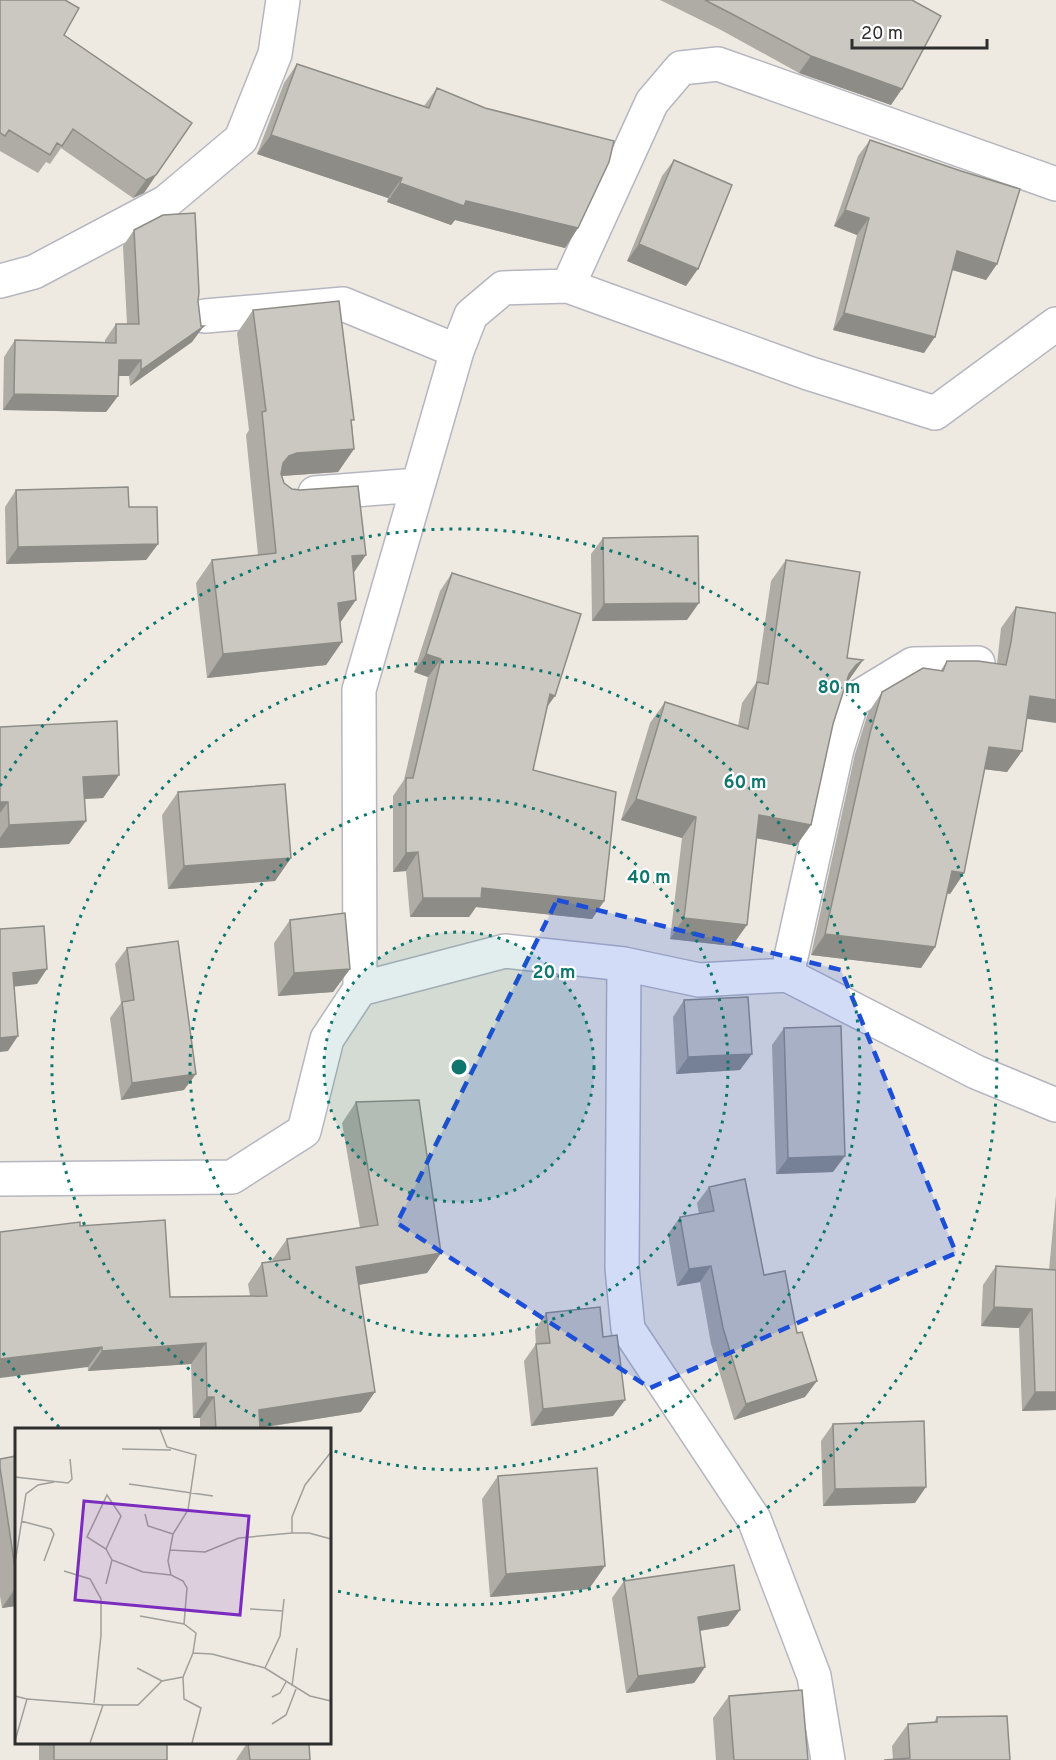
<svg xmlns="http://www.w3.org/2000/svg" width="1056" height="1760" viewBox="0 0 1056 1760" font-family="Overpass,sans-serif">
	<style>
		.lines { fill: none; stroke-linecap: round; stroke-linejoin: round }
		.minor-casing { stroke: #b5b6c0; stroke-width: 36 }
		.minor { stroke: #fff; stroke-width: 33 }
		.wall { fill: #aeaca5 }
		.shaded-wall { fill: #8d8c86 }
		.building { fill: #cac8c0; stroke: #8d8c86; stroke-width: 1.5 }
		.marked { fill: #1d4ed8; fill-opacity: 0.2; stroke: #1d4ed8; stroke-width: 4.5; stroke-dasharray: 12 8; stroke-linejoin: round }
		.ring { fill: none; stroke: #0f766e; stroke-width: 3; stroke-dasharray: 3 6 }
		.inset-road { fill: none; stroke: #a19f9a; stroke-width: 1.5 }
		.view { fill: #7b2cbf; fill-opacity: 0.15; stroke: #7b2cbf; stroke-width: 3 }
		.inset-edge { fill: none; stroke: #2e2e2e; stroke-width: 3 }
		.centre { fill: #0f766e; stroke: #fff; stroke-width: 3 }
		.ring-label { font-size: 18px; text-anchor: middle; font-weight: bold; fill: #0f766e; stroke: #fff; stroke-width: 4.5; stroke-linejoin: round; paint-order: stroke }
	</style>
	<rect width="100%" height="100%" fill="#eeeae2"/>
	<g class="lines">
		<g class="minor-casing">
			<path id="minor" d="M0 281 34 272 166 202 241 139 275 54 283 0
				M568 286 652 102 681 68 718 64 1056 184
				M205 316 343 304 457 351
				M315 493 418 485
				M624 964 622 1268 628 1329 754 1519 814 1676 828 1760
				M787 975 837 749 852 701 913 664 978 663
				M360 989 359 690 457 351 471 315 503 288 568 286 808 373 935 413 1056 324
				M0 1179 232 1177 304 1131 327 1039 360 989 505 951 624 964 699 980 787 975 976 1072 1056 1105"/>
		</g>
		<use href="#minor" class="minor"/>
	</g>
	<path class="wall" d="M0 0 64 35 192 123 144 193 133 198 61 148 50 164 46 162 38 173 0 151Z
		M660 0H912L891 105 799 73 721 30Z
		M297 64 424 106 437 88 578 228 565 248 455 220 451 225 387 202 388 198 257 154 284 83Z
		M870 140 997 264 986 280 952 270 924 353 833 330 857 235 834 226 858 156Z
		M674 160 686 286 627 261 662 176Z
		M134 230 198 301 192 342 130 386 129 376H118V396L106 412 3 410 4 357 15 340 105 342V340L116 324H127L123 246Z
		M253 310 352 423 354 449 338 472 282 476 284 483 353 573 340 623 342 642 326 665 207 678 196 583 212 560 258 555 246 435 249 430 237 333Z
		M16 490 129 507 158 544 146 560 6 564 5 507Z
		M603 538 687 620 592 621 591 554Z
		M786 560 847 658 863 660 848 681 846 683 833 724 811 825 796 846 757 838 732 946 670 939 682 838 621 820 650 723 665 702 738 726 742 703 756 683 771 581Z
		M452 573 547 708 533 770 604 901 592 919 476 907 469 917H410L406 871 393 872V796L404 780 428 677 414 672 440 591Z
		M1016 607 1027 719 1022 751 1007 772 984 769 964 873 950 894 947 893 935 947 921 968 811 955 855 754 868 713 882 692 941 670 947 661 997 664 1001 628Z
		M0 727 119 775 103 798 84 799 86 821 69 844 0 848Z
		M178 792 291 858 275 881 168 889 162 815Z
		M290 920 350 969 333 992 278 996 274 943Z
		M127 948 184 1090 121 1100 110 1018 121 1003 115 964Z
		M684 1000 740 1070 676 1074 673 1017Z
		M784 1028 833 1172 776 1174 772 1045Z
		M356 1102 441 1253 427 1273 358 1285 361 1412 260 1428V1430H200V1418H193L191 1364 88 1371 80 1226 170 1297 250 1296 248 1284 262 1263 273 1261 272 1260 287 1239 360 1228 342 1123Z
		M709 1187 764 1275 805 1397 734 1420 711 1344 700 1282 677 1286 668 1234 680 1217 699 1214 697 1203Z
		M1056 1195V1410L1022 1411 1019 1328 981 1326 983 1285 996 1266 1049 1270Z
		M546 1313 613 1416 531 1426 524 1361 536 1344 535 1330Z
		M833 1424 915 1503 823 1506 821 1441Z
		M16 1456V1606L2 1608 0 1596V1459Z
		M498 1476 589 1589 490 1597 482 1499Z
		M624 1581 740 1610 728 1626 700 1631 705 1667 694 1683 626 1693 612 1598Z
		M729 1696 808 1760H716L713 1718Z
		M937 1717 1010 1760H893L892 1746 908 1724 934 1722Z
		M39 1743H167V1760H39Z
		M247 1743H309L310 1760H236Z"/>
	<path class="shaded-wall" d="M811 56 902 89 891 105 799 73Z
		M271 135 402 178 388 198 257 154Z
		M156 175 144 193 133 198 146 180Z
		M400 183 466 201 578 228 565 248 455 220 451 225 387 202Z
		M845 210 869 218 857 235 834 226Z
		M639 244 698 269 686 286 627 261Z
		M957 251 997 264 986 280 946 268Z
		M844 313 935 337 924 353 833 330Z
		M204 326 192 342 130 386 141 370Z
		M119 360H141L129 376H108Z
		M14 394 118 396 106 412 3 410Z
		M354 449 338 472 281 476 273 479 283 463 289 456 297 453Z
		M158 544 146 560 6 564 18 547Z
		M366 555 350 578 352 556Z
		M356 600 340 623 338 603Z
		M699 603 687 620 592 621 604 604Z
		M342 642 326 665 207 678 223 654Z
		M426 654 441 659 428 677 414 672Z
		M863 660 848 681 842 686 834 695 856 665Z
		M550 694 555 696 542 714Z
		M1030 696 1056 700V723L1015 717Z
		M989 747 1022 751 1007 772 974 768Z
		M119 775 103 798 66 800 83 777Z
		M636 799 696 817 682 838 621 820Z
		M0 802H8L0 813Z
		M759 815 811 825 796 846 745 836Z
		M86 821 69 844 0 848V838L9 825Z
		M418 852 406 871 393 872 406 853Z
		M291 858 275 881 168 889 184 866Z
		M952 871 964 873 950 894 937 891Z
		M482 888 604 901 592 919 476 907 469 917H410L423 898Z
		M684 918 747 925 732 946 670 939Z
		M825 934 935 947 921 968 811 955Z
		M47 969 37 984 3 988 13 973Z
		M350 969 333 992 278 996 294 973Z
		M18 1036 8 1051 0 1052V1038Z
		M752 1054 740 1070 676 1074 688 1057Z
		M196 1074 184 1090 121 1100 132 1083Z
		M845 1156 833 1172 776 1174 788 1158Z
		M441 1253 427 1273 341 1288 356 1267Z
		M711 1266 700 1282 677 1286 689 1269Z
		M994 1307 1032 1309 1019 1328 981 1326Z
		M206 1343 191 1364 88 1371 102 1351Z
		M102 1347 88 1367 0 1378V1359Z
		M817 1381 805 1397 734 1420 746 1404Z
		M375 1392 361 1412 245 1430 259 1410Z
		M1035 1392H1056V1410L1022 1411Z
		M207 1397H214L200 1418H193Z
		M625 1400 613 1416 531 1426 543 1409Z
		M926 1487 915 1503 823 1506 835 1489Z
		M605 1566 589 1589 490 1597 506 1574Z
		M16 1587V1606L2 1608Z
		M740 1610 728 1626 686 1633 698 1617Z
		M705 1667 694 1683 626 1693 638 1676Z"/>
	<path class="building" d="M0 0H65L79 8 64 35 192 123 156 175 146 180 73 129 62 146 57 143 50 155 9 130 5 136 0 133Z
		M705 0H912L941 16 902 89 811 56 732 14Z
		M297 64 429 108 437 88 485 108 614 141 609 162 578 228 466 201 464 206 400 183 402 178 271 135Z
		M870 140 961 171 1020 189 997 264 957 251 935 337 844 313 869 218 845 210Z
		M674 160 732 185 698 269 639 244Z
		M195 213 199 292 198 301 201 326H204L141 370V360H119L118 396 14 394 15 340 116 343V324H139L134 230 163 215Z
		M339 301 354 420H351L354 449 297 453 289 456 283 463 281 474 284 483 292 489 300 490 358 486 366 555 352 556 356 600 338 603 342 642 223 654 212 560 276 553 262 412 266 411 253 310Z
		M128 487 129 507H157L158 544 18 547 16 490Z
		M698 536 699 603 604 604 603 538Z
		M786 560 860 572 847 658 863 660 856 665 849 674 833 724 811 825 759 815 747 925 684 918 696 817 636 799 665 702 748 729 757 682 768 684Z
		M452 573 581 614 555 696 550 694 533 770 616 792 604 901 482 888 481 898H423L418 852 406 853V778H413L441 659 426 654Z
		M1016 607 1056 613V700L1030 696 1022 751 989 747 964 873 952 871 935 947 825 934 870 733 882 692 923 668 943 671 947 661H978L1006 665 1011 642Z
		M117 721 119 775 83 777 86 821 9 825 8 802H0V727Z
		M285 784 291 858 184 866 178 792Z
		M345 913 350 969 294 973 290 920Z
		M44 926 47 969 13 973 18 1036 0 1038V929Z
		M178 941 196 1074 132 1083 122 1002 134 1000 127 948Z
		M748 997 752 1054 688 1057 684 1000Z
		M841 1026 845 1156 788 1158 784 1028Z
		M419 1100 441 1253 356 1267 375 1392 259 1410 260 1430H216L214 1397H207L206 1343 102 1351V1347L0 1359V1232L80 1222V1226L165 1220 170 1297 267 1296 262 1263 290 1259 287 1239 378 1225 356 1102Z
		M745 1179 764 1275 785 1271 797 1333 802 1332 817 1381 746 1404 723 1328 711 1266 689 1269 680 1217 714 1211 709 1187Z
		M996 1266 1056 1270V1392H1035L1032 1309 994 1307Z
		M600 1307 603 1337 617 1335 625 1400 543 1409 536 1344 550 1343 546 1313Z
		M924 1421 926 1487 835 1489 833 1424Z
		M16 1456V1575L0 1467V1459Z
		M597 1468 605 1566 506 1574 498 1476Z
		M734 1565 740 1610 698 1617 705 1667 638 1676 624 1581Z
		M802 1690 808 1760H734L729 1696Z
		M1007 1716 1010 1760H884L910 1758 908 1724 937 1722V1717Z
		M54 1743H167V1760H54Z
		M248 1743H309L310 1760H250Z"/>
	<path class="marked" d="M557 900 841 970 956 1253 650 1388 397 1223Z"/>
	<circle cx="459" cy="1067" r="135" fill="#0f766e" fill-opacity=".12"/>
	<g class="ring">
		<circle cx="459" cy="1067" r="135"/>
		<circle cx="459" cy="1067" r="269"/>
		<path d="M279 1429A404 404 0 1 1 331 1450"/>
		<path d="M59 1427A538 538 0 0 1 0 1348M0 786A538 538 0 1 1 333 1590"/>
	</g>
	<g transform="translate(15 1428)">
		<rect width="316" height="316" fill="#eeeae2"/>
		<path class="inset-road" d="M145 1 152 19 181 27 173 82 158 106 153 133 156 147 168 153 172 160 169 196M107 21 156 22M0 49 53 55 57 51 55 31M114 56 198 68M130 86 133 98 158 106M6 93 36 101 39 106 29 133M277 105V89L290 57 316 24M91 121 106 88 92 67 72 109 91 121 97 132 128 144 156 147M155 122 190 124 224 110 277 105H294L316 111M0 135 11 66 23 57 39 54M49 143 75 151 86 171V207L79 275M91 156 97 132M235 181 268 183M125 188 169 196 181 205 178 225M122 240 147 253M250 240 265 208 269 171M168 249 169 271 186 280 177 315M277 258 282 220M0 268 12 271 0 313M257 269 265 265 271 254M12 271 88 277M257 296 271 287 281 261M75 315 88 277H123L147 253 168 249 178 225 197 226 250 240 295 268 316 273"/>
		<path class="view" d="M69 73 234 88 225 187 60 172Z"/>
		<rect width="316" height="316" class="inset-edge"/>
	</g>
	<circle cx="459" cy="1067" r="9" class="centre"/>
	<g class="ring-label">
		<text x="839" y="693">80 m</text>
		<text x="745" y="788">60 m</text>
		<text x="649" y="883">40 m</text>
		<text x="554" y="978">20 m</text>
	</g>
	<path d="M852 39v9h135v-9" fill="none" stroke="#2e2e2e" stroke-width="3"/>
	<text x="861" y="39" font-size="18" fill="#2e2e2e" stroke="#ffffff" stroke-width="4.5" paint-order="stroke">20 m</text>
</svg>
